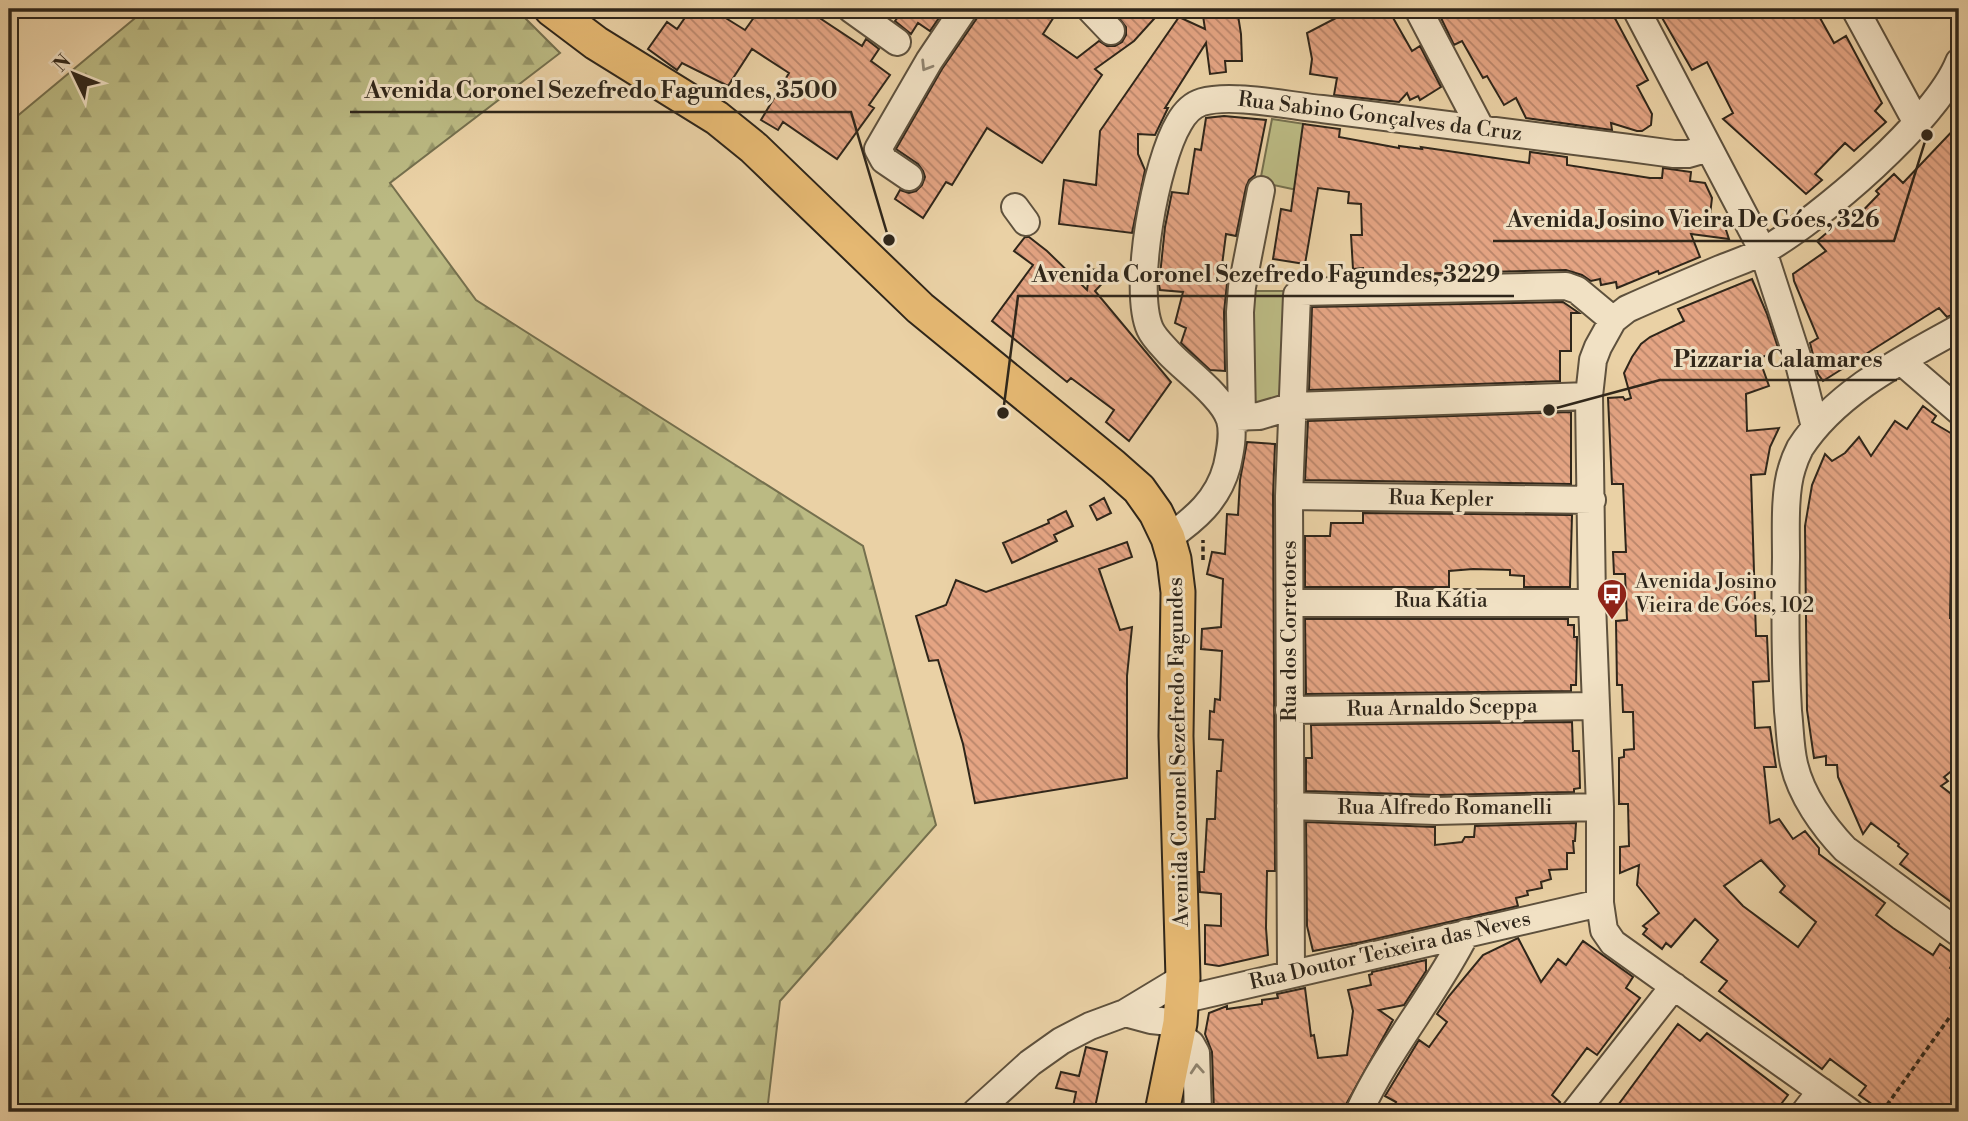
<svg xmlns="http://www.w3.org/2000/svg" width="1968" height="1121" viewBox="0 0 1968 1121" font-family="'Libre Bodoni',serif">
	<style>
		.green { fill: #bbba83; stroke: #75704e; stroke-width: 2 }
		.forest { fill: url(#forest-firs); stroke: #75704e; stroke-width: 2 }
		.building { fill: url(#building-back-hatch); stroke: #2f261a; stroke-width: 2; fill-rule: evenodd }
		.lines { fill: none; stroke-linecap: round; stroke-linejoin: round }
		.minor-casing { stroke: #5e513d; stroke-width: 30 }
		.major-casing { stroke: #2f261a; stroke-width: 37 }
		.path { stroke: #2f261a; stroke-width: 3.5; stroke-dasharray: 5 3.5; stroke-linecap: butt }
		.minor { stroke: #f1e1c4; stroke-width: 26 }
		.major { stroke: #e5b872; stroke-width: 33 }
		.oneway { stroke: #90846f }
		.labels { text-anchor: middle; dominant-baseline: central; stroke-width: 6; stroke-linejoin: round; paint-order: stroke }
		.street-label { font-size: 21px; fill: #2f261a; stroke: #f1e1c4 }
		.poi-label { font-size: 21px; fill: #2f261a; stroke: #f1e1c4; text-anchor: start }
		.leader { fill: none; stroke: #2f261a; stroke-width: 2.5 }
		.callout-dot { fill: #2f261a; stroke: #f1e1c4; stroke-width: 2.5 }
		.callout-label { font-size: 23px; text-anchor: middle; font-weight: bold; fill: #2f261a; stroke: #f1e1c4; stroke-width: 6; stroke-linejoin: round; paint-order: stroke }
	</style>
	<defs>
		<pattern id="forest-firs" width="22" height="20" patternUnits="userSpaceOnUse" patternTransform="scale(1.75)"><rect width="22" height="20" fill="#bbba83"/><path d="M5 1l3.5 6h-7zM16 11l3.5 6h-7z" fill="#98976a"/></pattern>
		<pattern id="building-back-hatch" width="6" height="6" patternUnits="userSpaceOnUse" patternTransform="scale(1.75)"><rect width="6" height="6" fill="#e4a483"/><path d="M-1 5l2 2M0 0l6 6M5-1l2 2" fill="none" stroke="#b9856a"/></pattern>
	</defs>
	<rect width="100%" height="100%" fill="#ead1a5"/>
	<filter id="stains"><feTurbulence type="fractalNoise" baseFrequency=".00286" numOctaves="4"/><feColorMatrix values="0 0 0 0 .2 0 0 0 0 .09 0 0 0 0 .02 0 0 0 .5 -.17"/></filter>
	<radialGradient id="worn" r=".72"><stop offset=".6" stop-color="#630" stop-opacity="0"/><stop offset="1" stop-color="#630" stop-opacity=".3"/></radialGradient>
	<path class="green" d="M1272 119 1305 124 1297 190 1260 182Z
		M1244 291H1291L1289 402 1243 410Z"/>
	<path class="forest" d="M146 9H516L560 53 390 183 476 300 863 546 936 825 780 1001 767 1112H9V123Z"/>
	<path class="building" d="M691 9H711L745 30 760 9H806L862 46 866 39 879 49 871 61 890 75 869 105 874 108 837 159 783 122 778 130 761 120 789 73 752 49 728 86 682 63 677 70 648 49 667 22 677 29Z
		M898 9H945L930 31 918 23 911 34 895 21 902 12Z
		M980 9H1059L1043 34 1077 58 1099 41 1107 46H1115L1122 42 1126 35V27L1112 9H1163L1134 41 1095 69 1102 75 1042 163 987 128 952 185 946 182 923 218 895 199 900 190 909 193 916 191 922 185 925 177 923 171 918 164 896 149 942 69 977 18Z
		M1202 9H1237L1241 34 1242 61H1225L1226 72 1210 74 1206 43 1165 108H1168L1155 135 1138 134V154L1145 170 1132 233 1059 224 1064 180 1096 185 1100 131 1179 17 1205 29Z
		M1331 9H1388L1412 51 1420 46 1441 87 1420 100 1418 96 1410 100 1407 93 1399 102 1334 95 1337 78 1310 74 1312 59 1307 33 1336 18Z
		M1446 9H1610L1648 80 1637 86 1652 114 1651 125 1642 131H1637L1611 123 1612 130 1526 118 1516 98 1504 105 1487 76 1483 78 1462 41 1454 45 1441 18 1449 14Z
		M1657 9H1815L1834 43 1846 36 1882 103 1875 111 1886 122 1854 151 1845 143 1815 174 1822 180 1806 194 1723 119 1733 113 1707 62 1692 70Z
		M1224 116 1266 120 1255 175 1249 180 1246 187 1236 236 1226 234 1221 273 1228 274 1224 312 1225 371 1210 370 1181 343 1186 328 1175 323 1183 292 1160 290 1159 285 1165 227 1172 192 1188 194 1195 149 1201 150 1206 118Z
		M1303 124 1340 129 1339 137 1399 148V146L1422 149 1421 147 1529 163 1530 152 1567 157V165L1650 178H1662L1663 168 1691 172 1690 181 1705 183 1712 198 1710 215 1718 216 1717 220 1723 221 1729 239 1691 234 1700 257 1659 274 1658 271 1617 288 1616 282 1601 285 1600 279 1591 281 1582 275 1566 270 1363 275V268L1353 269 1351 235H1362L1361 204 1348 203 1349 192 1318 188 1305 264 1273 259 1281 209 1291 211Z
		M1959 124V312L1947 317 1939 308 1823 381 1818 374 1810 343 1818 338 1794 281 1793 274 1826 251 1817 241 1842 220 1848 226 1879 194 1876 191 1894 174 1903 183Z
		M1025 237H1029L1047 251 1087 290 1090 269 1113 272 1095 291 1171 382 1129 441 1106 422 1114 410 1071 378 1067 382 992 321 1033 265 1014 251Z
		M1752 279 1767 314 1779 351 1759 358 1769 386 1746 394 1747 431 1779 428 1770 447 1765 474 1751 475 1756 636H1767L1769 681 1753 682 1755 728 1770 727 1776 767H1764L1770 823 1779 819 1793 839 1805 831 1819 848V854L1885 903 1876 915 1893 928 1933 955 1940 944 1957 956 1950 968 1959 974V1112H1883L1859 1095 1866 1086 1830 1059 1822 1069 1719 991 1727 981 1701 962 1718 940 1695 919 1671 947 1666 943 1662 949 1643 934 1647 929 1643 926 1659 913 1637 885 1639 865 1620 873V847L1629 846 1628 804H1619V758L1624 757V750L1634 749 1633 712H1623L1622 685H1617L1616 621 1627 620 1625 574H1614L1613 552H1626L1623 484H1612L1608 398 1623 397 1625 400 1631 398 1624 373 1632 357 1641 344 1650 337 1684 321 1678 309ZM1761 860 1785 886 1780 892 1816 922 1798 947 1743 906 1724 886Z
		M1563 302 1579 313H1571V351H1560V381L1309 390 1312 307Z
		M1923 406 1936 416 1932 422 1959 438V565L1951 563 1950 618H1953L1952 642 1959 641V765L1944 777 1948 781 1941 786 1959 800V908L1900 864 1908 854 1898 846 1899 844 1871 823 1863 834 1838 777 1837 765H1826V756L1814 758 1807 710 1805 526 1812 485 1825 454 1832 461 1845 453 1859 437 1871 456 1895 421 1907 429Z
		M1571 412V484L1305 480 1308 421Z
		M1247 442 1275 444 1273 496 1275 871H1267L1266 928 1268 955 1219 966 1205 964V925L1221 926V894L1200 892 1199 872H1204L1207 819H1215L1217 771H1221L1223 740 1209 739 1210 711 1214 712 1215 699 1220 700 1222 651 1201 649 1202 629 1221 627 1223 579 1207 574 1212 552 1225 554 1227 514 1238 515 1240 480Z
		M1104 498 1111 513 1097 520 1090 506Z
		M1066 511 1073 526 1054 535 1057 541 1012 563 1003 543 1049 523 1048 520Z
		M1363 513 1572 515 1570 587H1524V576L1510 575V570L1473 569 1449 571V587H1305V536H1330L1331 523H1363Z
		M1127 542 1132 557 1099 569 1120 630 1132 627 1127 676V778L975 803 963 744 938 660 929 661 916 616 946 605 956 580 986 592Z
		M1305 619H1568V625H1574V637H1577L1576 685H1571V691L1306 694Z
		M1572 722 1573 751H1579L1580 788 1574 789V792L1436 795 1306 791V758H1312L1311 725Z
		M1306 822 1435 827V845L1462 842 1465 837H1474L1475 826 1576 823 1575 841H1573L1574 853H1567V869L1549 870 1551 879 1541 882 1542 888 1527 891 1528 895 1516 898 1518 906 1362 942 1313 951 1307 926Z
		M1518 938 1541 982 1558 959 1566 965 1583 941 1633 977 1626 988 1640 998 1597 1055 1587 1048 1552 1095 1560 1102 1552 1112H1392L1396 1102 1385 1096 1419 1040 1429 1047 1447 1022 1437 1014 1449 996 1483 955Z
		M1426 960V971L1404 1005 1379 1010 1393 1020 1344 1108 1333 1104 1330 1112H1214L1212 1052 1205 1034 1209 1013 1227 1006V1009L1262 1004V1000L1278 998 1277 994 1305 988 1311 1036 1314 1035 1318 1058 1347 1055 1353 1011 1348 990 1371 985 1369 975 1372 974V972Z
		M1678 1024 1700 1041 1707 1033 1788 1095 1775 1112H1613Z
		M1086 1047 1107 1052 1100 1084 1094 1112H1072L1076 1092 1056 1088 1061 1072 1079 1076Z"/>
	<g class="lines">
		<g class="minor-casing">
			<path id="minor" d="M851 9 897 42
				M1090 9 1111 31
				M1418 9 1480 127
				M1636 9 1763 251 1797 356 1815 427
				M1855 9 1917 123
				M909 177 884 160 878 149 929 61 964 9
				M1015 207 1026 222
				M1959 328C1903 359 1836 392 1800 448 1797 454 1794 461 1792 468 1784 492 1786 532 1786 557 1785 609 1785 659 1788 711 1790 728 1790 747 1794 764 1801 795 1823 826 1845 849L1959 933
				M1901 361 1959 411
				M1229 417 1259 416 1293 406 1589 396
				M1242 418 1240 312 1242 287 1261 190
				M1289 496 1592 500
				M1168 538C1195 519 1218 500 1227 466 1230 452 1234 434 1230 420 1223 397 1186 371 1169 353 1163 346 1154 338 1150 329 1132 288 1156 161 1179 123 1184 114 1192 105 1202 102 1232 93 1290 106 1322 109 1440 123 1557 138 1674 154H1688L1709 148
				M1290 603H1592
				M1289 710 1595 706
				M1290 806 1436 811 1600 807
				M1291 974 1289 496 1297 295 1301 292 1566 286 1577 290 1613 320
				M1181 1000 1600 903
				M1125 1013 1151 1020 1180 1023
				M1177 1034 1191 1044 1196 1053 1198 1112
				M976 1112 1030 1063 1061 1041 1090 1026 1125 1013 1183 978
				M1359 1112C1388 1049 1435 995 1466 933
				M1575 1112 1674 986
				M1805 1112 1821 1091
				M1850 1112 1613 943 1604 930 1600 903V807L1592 603 1589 396 1593 360 1598 347 1613 320 1627 309C1658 295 1689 282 1720 269 1735 263 1751 258 1765 250 1820 219 1936 120 1959 62"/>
		</g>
		<g class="major-casing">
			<path id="major" d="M551 9 596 43 717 118 754 148 920 308 1113 466 1139 489 1156 513 1168 538 1174 559 1178 592 1176 736 1183 978 1180 1023 1162 1112"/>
		</g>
		<path class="path" d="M1203 560V540
			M1882 1112 1959 1004"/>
		<use href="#minor" class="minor"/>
		<use href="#major" class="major"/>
	</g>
	<defs><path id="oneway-chevron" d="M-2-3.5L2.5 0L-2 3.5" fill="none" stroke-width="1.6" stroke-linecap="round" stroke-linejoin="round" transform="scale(1.75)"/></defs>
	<g class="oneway">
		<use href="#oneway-chevron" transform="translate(926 66) rotate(122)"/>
		<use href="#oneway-chevron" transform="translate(1197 1069) rotate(-94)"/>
	</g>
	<defs>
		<g id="bus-pin" transform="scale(1.575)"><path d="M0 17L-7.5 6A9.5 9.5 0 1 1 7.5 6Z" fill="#8f2418" stroke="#f1e1c4"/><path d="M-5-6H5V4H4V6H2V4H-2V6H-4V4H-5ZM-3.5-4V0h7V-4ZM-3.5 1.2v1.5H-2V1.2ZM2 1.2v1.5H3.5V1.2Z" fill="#fff"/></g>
	</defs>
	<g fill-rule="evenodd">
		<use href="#bus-pin" x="1612" y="594"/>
	</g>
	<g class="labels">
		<g class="street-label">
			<text transform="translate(1380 117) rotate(7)">Rua Sabino Gonçalves da Cruz</text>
			<text transform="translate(1441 499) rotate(1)">Rua Kepler</text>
			<text x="1441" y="601">Rua Kátia</text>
			<text transform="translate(1290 631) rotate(-90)">Rua dos Corretores</text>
			<text transform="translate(1442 708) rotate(-1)">Rua Arnaldo Sceppa</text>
			<text transform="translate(1179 752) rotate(-91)">Avenida Coronel Sezefredo Fagundes</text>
			<text x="1445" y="808">Rua Alfredo Romanelli</text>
			<text transform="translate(1390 951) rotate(-13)">Rua Doutor Teixeira das Neves</text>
		</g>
		<g class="poi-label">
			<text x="1635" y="582">Avenida Josino<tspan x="1635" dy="24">Vieira de Góes, 102</tspan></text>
		</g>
	</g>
	<path class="leader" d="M889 240L851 112H350M1927 135L1894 241H1493M1003 413L1018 296H1514M1549 410L1660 380H1897"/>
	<g class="callout-dot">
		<circle cx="889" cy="240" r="7"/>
		<circle cx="1927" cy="135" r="7"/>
		<circle cx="1003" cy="413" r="7"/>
		<circle cx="1549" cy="410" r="7"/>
	</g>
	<g class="callout-label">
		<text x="601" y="98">Avenida Coronel Sezefredo Fagundes, 3500</text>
		<text x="1693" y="227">Avenida Josino Vieira De Góes, 326</text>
		<text x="1266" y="282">Avenida Coronel Sezefredo Fagundes, 3229</text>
		<text x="1778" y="367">Pizzaria Calamares</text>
	</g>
	<rect width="1968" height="1121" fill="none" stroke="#ead1a5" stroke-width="35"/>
	<rect x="10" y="10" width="1947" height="1100" fill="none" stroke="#2f261a" stroke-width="3.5"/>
	<rect x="18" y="18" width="1933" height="1086" fill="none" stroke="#2f261a" stroke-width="2"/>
	<g transform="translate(74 74) rotate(313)" stroke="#f1e1c4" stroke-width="5" paint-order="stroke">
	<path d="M0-5L12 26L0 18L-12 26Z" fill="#2f261a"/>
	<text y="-10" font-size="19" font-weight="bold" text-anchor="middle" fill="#2f261a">N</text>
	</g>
	<rect width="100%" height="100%" filter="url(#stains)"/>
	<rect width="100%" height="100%" fill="url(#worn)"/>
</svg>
